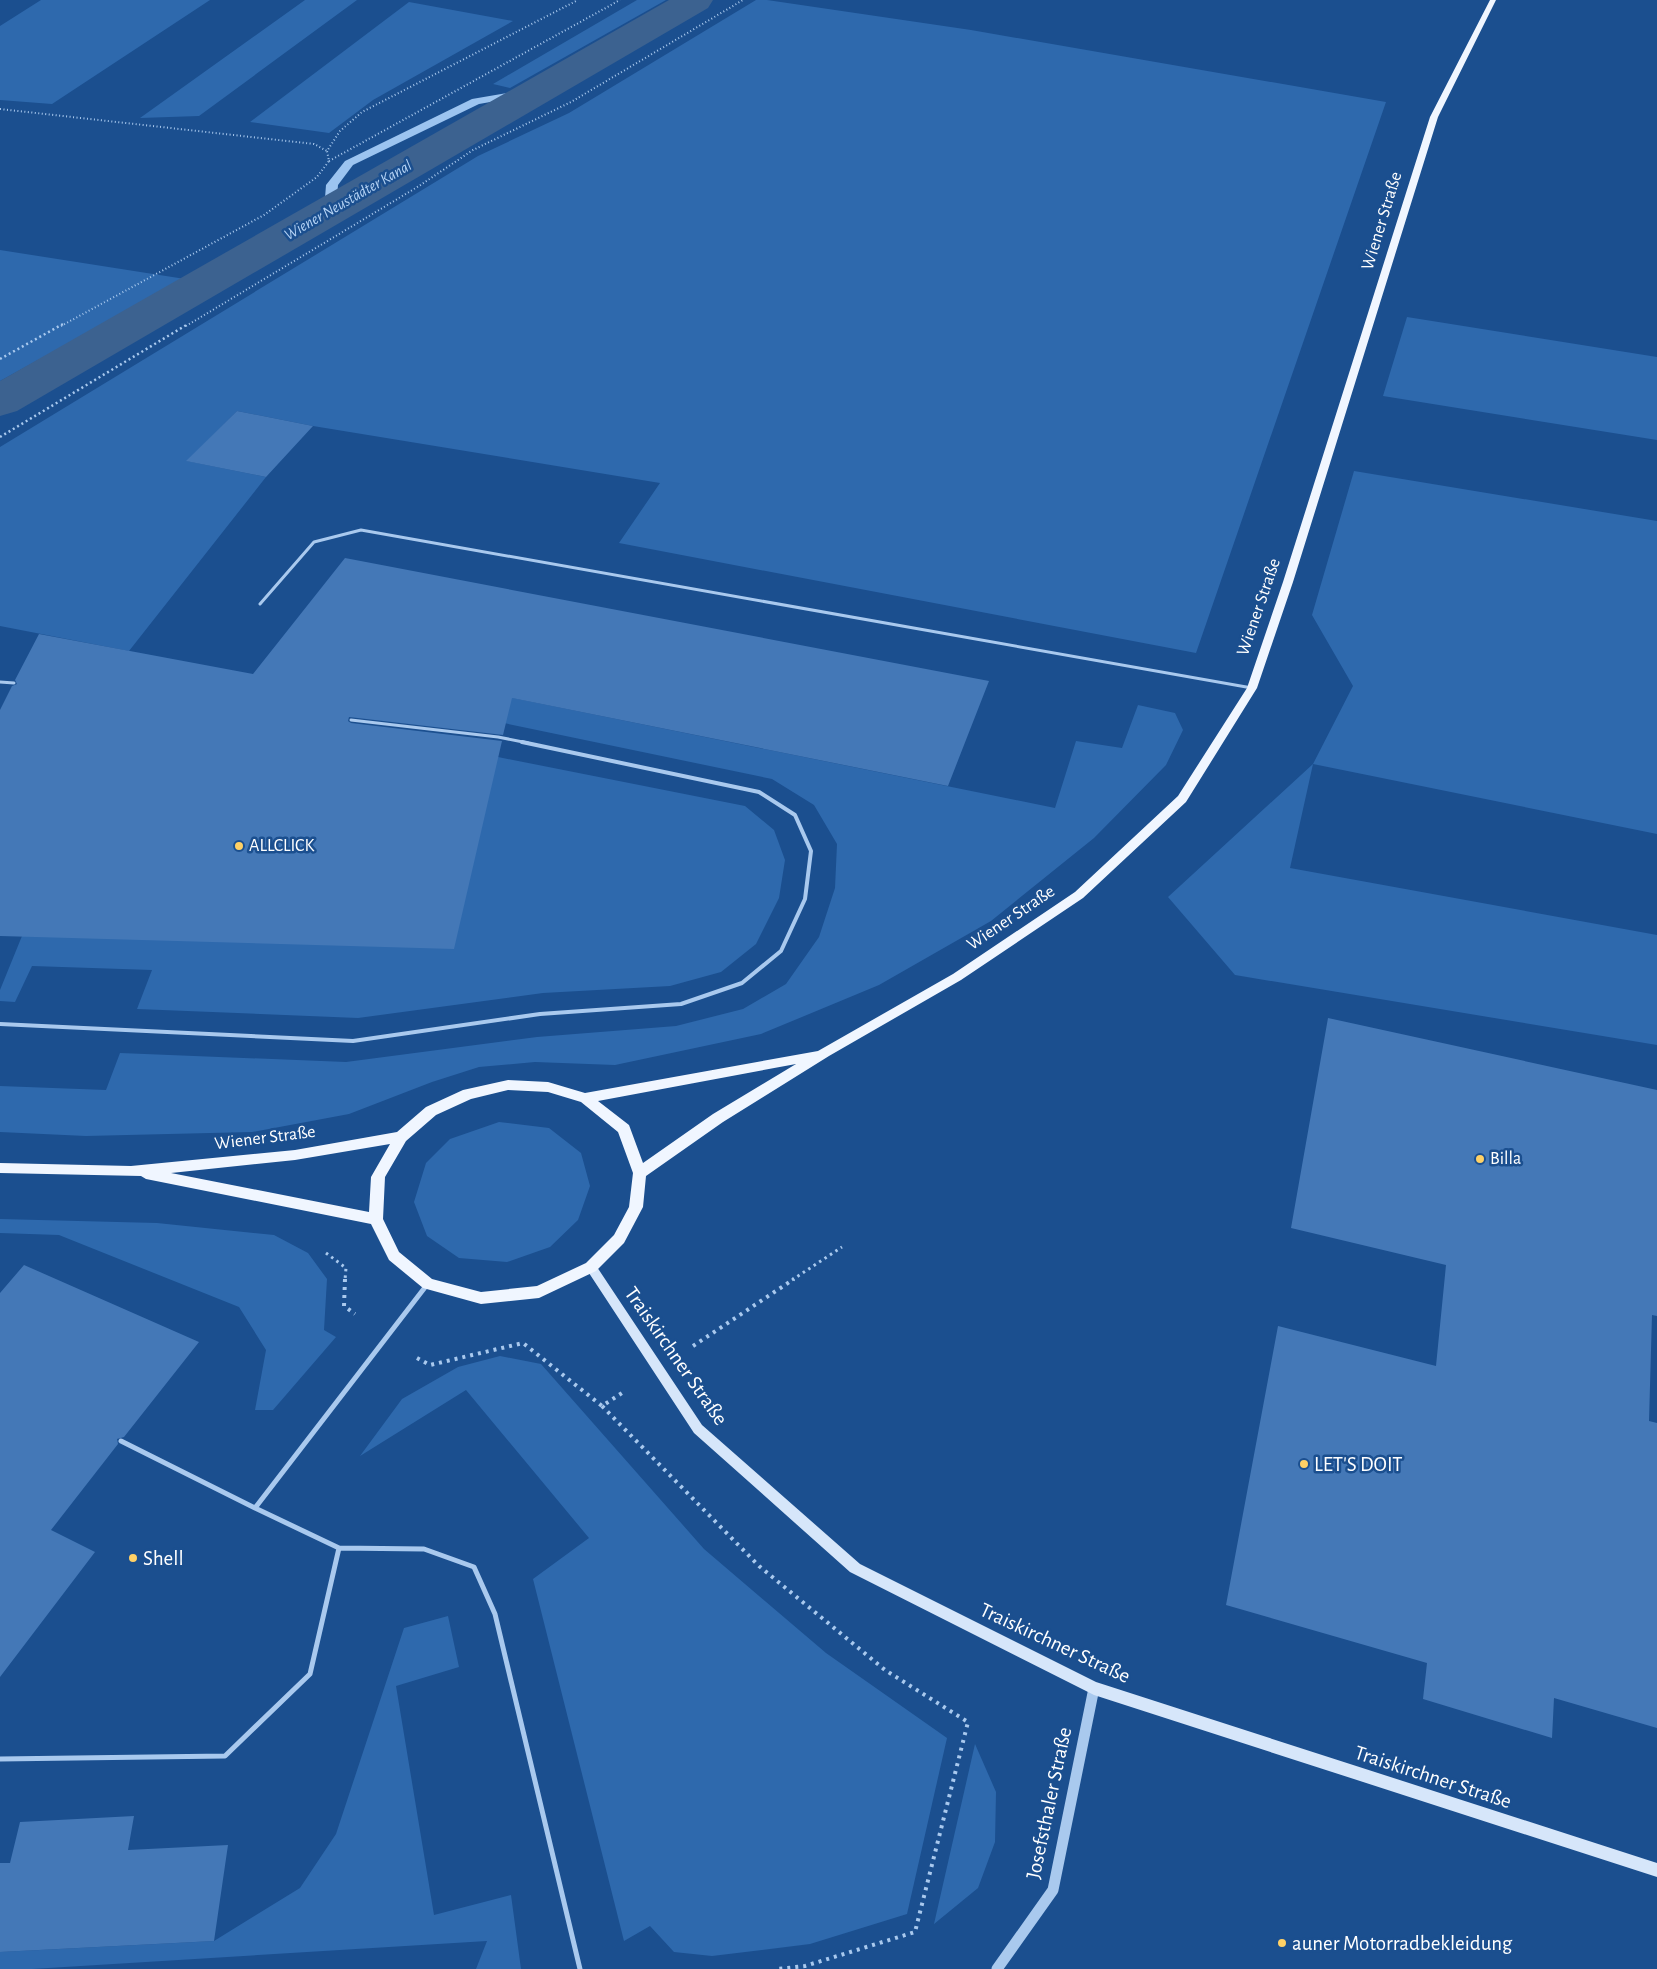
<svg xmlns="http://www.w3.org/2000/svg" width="1657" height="1969" viewBox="0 0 1657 1969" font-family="'Alegreya Sans',sans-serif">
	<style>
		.green { fill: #2e69ad }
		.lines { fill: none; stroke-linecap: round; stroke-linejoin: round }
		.stream { fill: #9cc4f0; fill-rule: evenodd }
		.canal { fill: #3c6290; fill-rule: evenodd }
		.building { fill: #4478b7 }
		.path-far3 { stroke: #a9c9ee; stroke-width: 2; stroke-dasharray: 1 2.5; stroke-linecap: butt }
		.path-far2 { stroke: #a9c9ee; stroke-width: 2.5; stroke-dasharray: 2 3; stroke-linecap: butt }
		.path-far1 { stroke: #a9c9ee; stroke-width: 3; stroke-dasharray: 2.5 4; stroke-linecap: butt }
		.path { stroke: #a9c9ee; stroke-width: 4; stroke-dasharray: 3 5; stroke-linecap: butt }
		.service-far2 { stroke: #a9c9ee; stroke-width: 3 }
		.service-far1 { stroke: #a9c9ee; stroke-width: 4 }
		.service { stroke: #a9c9ee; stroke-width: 5 }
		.tertiary { stroke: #a9c9ee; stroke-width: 11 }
		.secondary { fill: #d6e6fa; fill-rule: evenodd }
		.primary { fill: #f0f6ff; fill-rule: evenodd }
		.poi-dot { fill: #ffd166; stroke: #1b4f8f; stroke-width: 2 }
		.labels { text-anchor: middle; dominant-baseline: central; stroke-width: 5; stroke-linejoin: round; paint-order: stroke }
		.far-water-label { font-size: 16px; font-style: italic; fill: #b5d3f5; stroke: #1b4f8f }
		.street-label { font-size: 18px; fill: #fff; stroke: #1b4f8f }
		.poi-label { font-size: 18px; fill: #fff; stroke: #1b4f8f; text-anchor: start }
		.near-street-label { font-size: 21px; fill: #fff; stroke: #1b4f8f }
		.near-poi-label { font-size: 21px; fill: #fff; stroke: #1b4f8f; text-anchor: start }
	</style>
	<rect width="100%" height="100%" fill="#1b4f8f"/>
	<path class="green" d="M41 0H210L52 104 0 100V26Z
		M305 0H357L199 116 140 118Z
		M637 0H666L510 88 493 84Z
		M756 0H767L971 30 1386 102 1196 653 619 543 660 483 313 426 237 411 187 461 266 477 129 651 0 626V447L478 156 569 113Z
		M409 2 513 21 373 100 329 133 250 122Z
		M0 250 185 279 0 381Z
		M1407 317 1657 357V440L1383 396Z
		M1354 471 1657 521V834L1313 764 1290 868 1657 935V1045L1235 975 1168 897 1313 764 1353 686 1312 615Z
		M272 649 1055 808 1076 741 1122 748 1138 705 1175 713 1183 730 1166 765 1094 838 991 921 879 985 761 1034 615 1065 535 1062 479 1067 432 1082 349 1114 252 1132 86 1136 0 1132V1086L106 1090 120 1053 346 1062 537 1037 676 1026 743 1009 786 984 819 937 835 888 837 844 814 805 772 779 360 693Z
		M498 757 745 806 774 830 785 860 779 898 756 944 721 972 670 986 543 993 358 1018 137 1009 152 970 32 966 15 1002 0 1001V990L22 936Z
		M499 1122 549 1128 581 1153 590 1186 578 1220 550 1247 507 1262 459 1258 427 1236 414 1202 426 1163 450 1139Z
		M0 1219 157 1223 274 1235 308 1253 327 1279 324 1330 336 1337 273 1410H255L266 1350 239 1307 59 1235 0 1233Z
		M500 1356 541 1364 704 1549 826 1653 947 1738 907 1914 810 1944 712 1956 674 1952 650 1926 624 1941 533 1579 589 1538 466 1390 360 1456 402 1399 458 1367Z
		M448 1616 459 1667 396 1686 434 1915 511 1895 521 1969H476L487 1941 32 1969H0V1952L214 1941 300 1888 336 1834 404 1628Z
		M975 1744 996 1792 995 1842 978 1888 934 1924Z"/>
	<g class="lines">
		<path class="stream" d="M537 88 542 91 541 93 479 104 353 165 338 185 336 211 330 215 324 211 326 185 345 161 472 99Z"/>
		<path class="canal" d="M669 0H713L708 8 17 411 0 416V381Z"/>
	</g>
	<path class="building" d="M237 411 313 426 266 477 186 461Z
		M345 558 989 681 948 786 512 698 503 735 349 717 348 721 351 723 502 741 454 949 0 936V710L12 686 17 684 15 680 39 634 253 674Z
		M1328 1018 1657 1090V1316L1652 1315 1649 1421 1657 1423V1728L1554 1698 1552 1738 1423 1699 1427 1663 1226 1605 1278 1326 1436 1366 1446 1265 1291 1228Z
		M24 1265 199 1342 124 1437 117 1439 118 1444 51 1530 95 1552 0 1677V1293Z
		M134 1816 128 1850 228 1845 214 1941 0 1952V1863H10L20 1822Z"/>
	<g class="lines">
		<path class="path-far3" d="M0 109 314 144 327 151
			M329 161 620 0
			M61 326 264 215 317 177 329 161 327 151 340 131 362 112 578 0
			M186 326 419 186 473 150 571 102 743 0"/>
		<path class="path-far2" d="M0 359 63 324
			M0 437 188 324"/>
		<path class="path-far1" d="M326 1253 346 1268 345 1280
			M792 1280 842 1247"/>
		<path class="path" d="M345 1279 344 1306 355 1314
			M693 1346 794 1279
			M417 1358 430 1365 523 1343 602 1406 625 1391
			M602 1406 759 1566 885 1670 968 1722 915 1932 805 1966 778 1969"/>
		<path class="service-far2" d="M260 604 314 542 361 530 1252 688
			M0 682 14 683
			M351 720 498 737 528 743"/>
		<path class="service-far1" d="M0 1024 353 1041 540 1014 681 1004 742 983 781 951 805 899 811 851 795 815 759 792 522 742"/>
		<path class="service" d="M121 1441 255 1508 426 1286
			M339 1548 424 1549 474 1567 495 1614 580 1969
			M0 1759 225 1756 310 1674 339 1548 255 1508"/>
		<path class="tertiary" d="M997 1969 1053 1890 1094 1688"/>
		<path class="secondary" d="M591 1262 595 1264 702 1425 860 1564 1096 1682 1657 1863V1877L1094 1695 850 1572 694 1433 587 1270 585 1267 587 1264Z"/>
		<path class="primary" d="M1490 0H1496L1438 117 1293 582 1257 688 1186 802 1083 898 961 980 829 1056 723 1122 646 1176 643 1207 624 1243 596 1271 539 1298 481 1304 423 1288 389 1260 371 1224 146 1179 141 1176 0 1173V1163L131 1166 295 1150 397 1132 426 1107 463 1090 508 1080 548 1082 585 1093 818 1051 953 974 1075 892 1178 796 1247 688 1283 582 1430 117ZM796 1064 713 1114 643 1163 629 1125 598 1101ZM508 1090 548 1092 581 1102 618 1132 633 1173 629 1207 614 1235 586 1263 537 1286 481 1292 432 1279 399 1252 383 1219 385 1177 406 1141 436 1115 471 1099ZM390 1144 371 1177 369 1212 171 1173 295 1160Z"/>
	</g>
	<g class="poi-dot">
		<circle cx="239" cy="846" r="5"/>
		<circle cx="1480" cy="1159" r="5"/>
		<circle cx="1304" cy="1464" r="5"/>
		<circle cx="133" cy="1558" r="5"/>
		<circle cx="1282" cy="1943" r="5"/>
	</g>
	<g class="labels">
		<g class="far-water-label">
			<text transform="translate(348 200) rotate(-30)">Wiener Neustädter Kanal</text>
		</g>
		<g class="street-label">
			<text transform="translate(1382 221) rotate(-73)">Wiener Straße</text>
			<text transform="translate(1259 607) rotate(-71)">Wiener Straße</text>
			<text transform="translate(1011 918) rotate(-34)">Wiener Straße</text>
			<text transform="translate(265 1138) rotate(-7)">Wiener Straße</text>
		</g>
		<g class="poi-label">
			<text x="249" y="846">ALLCLICK</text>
			<text x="1490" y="1159">Billa</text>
		</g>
		<g class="near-street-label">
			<text transform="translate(676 1356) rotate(55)">Traiskirchner Straße</text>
			<text transform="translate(1055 1643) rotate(25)">Traiskirchner Straße</text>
			<text transform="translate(1433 1777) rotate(18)">Traiskirchner Straße</text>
			<text transform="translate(1049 1803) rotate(-78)">Josefsthaler Straße</text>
		</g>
		<g class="near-poi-label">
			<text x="1314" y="1464">LET'S DOIT</text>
			<text x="143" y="1558">Shell</text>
			<text x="1292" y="1943">auner Motorradbekleidung</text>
		</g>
	</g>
</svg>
